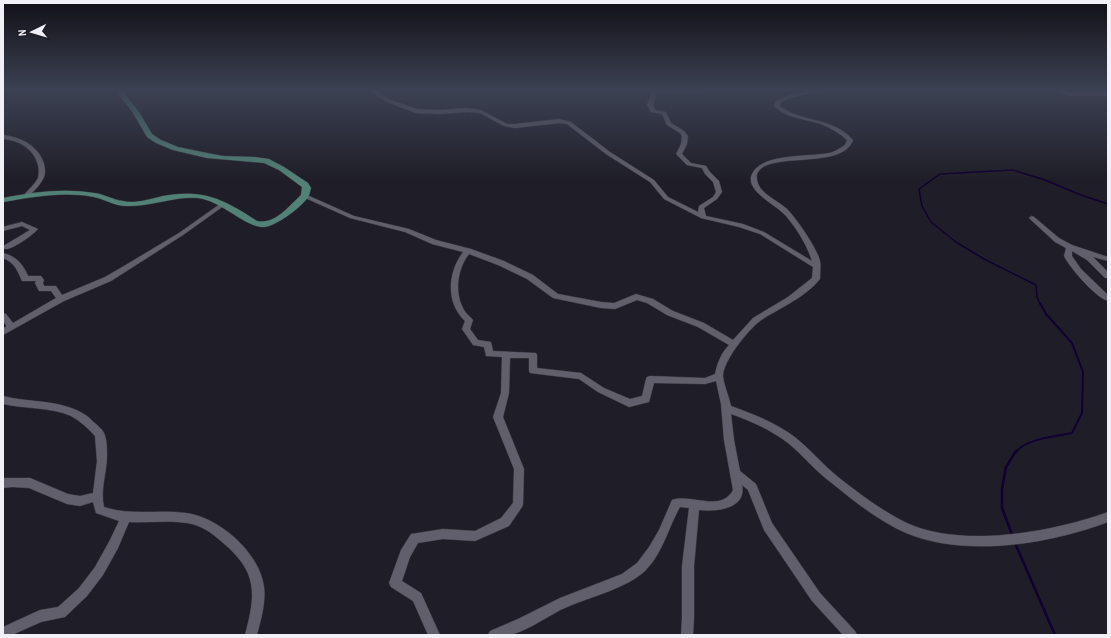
<svg xmlns="http://www.w3.org/2000/svg" width="1111" height="638" viewBox="0 0 1111 638" font-family="'Archivo Narrow',sans-serif">
	<style>
		.lines { fill: none; stroke-linecap: round; stroke-linejoin: round }
		.stream-far2 { stroke: #110032; stroke-width: 1.5 }
		.stream-far1 { stroke: #110032; stroke-width: 2 }
		.stream { stroke: #110032; stroke-width: 2.5 }
		.minor-casing { stroke: #3c3b43; stroke-width: 1 }
		.major-casing { stroke: #3c3b43; stroke-width: 1 }
		.minor { fill: #615f6b; fill-rule: evenodd }
		.major { fill: #528277; fill-rule: evenodd }
	</style>
	<rect width="100%" height="100%" fill="#1f1e28"/>
	<g class="lines">
		<path class="stream-far2" d="M1040 304 1037 297 1036 285 984 259 956 242 931 222 922 206 919 189 940 174 1013 170 1045 180 1081 195 1108 204"/>
		<path class="stream-far1" d="M1016 452C1025 439 1056 436 1072 433L1082 413 1083 372 1072 343 1046 314 1040 303"/>
		<path class="stream" d="M1013 537 1002 508V489L1006 467 1016 451
			M1015 543 1055 635"/>
		<g class="minor-casing">
			<path id="minor" d="M372 89H377L381 94 391 100 417 109 439 110 467 108 481 110 507 124H515L559 119 571 122 610 152 654 180 668 197 698 212 699 206 713 197 716 192 713 182 705 174 702 168 687 165 676 154 681 144 682 136 680 133 667 125 662 114 651 112 647 105 652 91 649 89 690 90 710 89 690 94 657 91 653 105 655 110 666 112 671 123 684 131 688 136 687 144 682 154 691 163 706 166 710 172 719 181 722 192 717 199 704 208 706 216 743 224 764 232 812 261C807 245 797 229 786 216 777 205 744 191 752 174 761 153 810 157 829 153 835 152 840 148 845 145L847 140C839 133 831 128 821 124 805 119 786 118 774 106L776 101C792 92 812 89 830 89L789 98 780 103V106C801 123 832 116 853 140 843 171 766 150 757 174 756 179 758 185 761 189 768 197 779 202 787 209 796 218 817 248 820 261 821 266 820 273 820 279 805 298 779 308 760 321 748 330 723 361 723 376 724 386 729 396 731 406 753 414 777 423 796 438 811 450 823 465 838 477 860 494 883 512 909 524 964 548 1053 532 1108 512V522C1050 544 965 558 906 533 879 521 855 502 833 484 816 472 804 456 788 443 771 430 751 421 731 414L734 440 740 471 756 484 772 523 820 593 855 631 857 635H843L812 601 764 530 748 490 742 485C747 509 716 512 699 510L694 566V618L693 635H681L682 618V566L689 508 680 507C668 528 663 553 645 571 627 588 590 597 567 607 550 614 527 632 509 635 503 636 495 635 488 635L490 631 518 619 560 598 622 574 637 563 649 547 659 530 672 500C691 493 721 513 733 490L724 440 721 404 716 381 705 384 654 383 649 402 629 407 598 392 579 379 530 373 529 371V358H510L509 393 503 417 524 469 523 504 522 507 509 526 475 541 443 539 418 543 410 557 402 581 421 593 440 635H428L413 601 391 587 389 583 401 550 411 534 443 529 475 531 501 518 513 503 514 469 493 417 501 393 502 357 486 356 484 347 473 345 462 329 465 321C445 302 448 272 463 252L432 244 405 232 350 218 303 197V195H307L354 216 409 229 436 240 471 249 504 261 533 275 558 294 601 302 614 303 636 294 653 299 673 311 704 323 733 340 753 318 788 297 812 278 813 267 760 234 739 227 701 218 664 199 650 182 606 154 567 124 559 123 515 128 504 126 480 113 467 112 439 114 416 113 387 102 377 96ZM469 254 498 265 527 279 553 298 601 308 615 309 637 300 647 303 667 315 698 327 729 345C721 353 717 364 715 374L705 378 650 376 647 377 646 379 642 396 630 399 604 388 581 373 537 368V355L536 353 493 351 491 342 478 340 470 329 473 320C470 316 465 313 463 308 454 291 458 268 469 254Z
				M1050 89H1058L1069 92H1108V96H1069Z
				M3 135C21 137 39 146 44 164 45 168 46 175 43 179 40 185 34 191 29 196L27 197 24 195C28 190 35 184 38 178 39 174 39 169 38 165 34 149 19 140 3 139Z
				M223 202 225 203V205L183 235 111 281 64 301 3 335V328L6 327V325L3 321V313L6 314 13 323 56 298 51 291H39L35 283 36 281H22C17 270 15 263 3 258V253C16 256 23 264 28 276H41L44 280 43 283 44 286H56L62 295 105 277 124 266 179 233Z
				M1032 216 1034 217 1059 238 1072 245 1108 257V261L1093 257 1108 272V278H1105L1087 260 1072 251V256L1081 269 1108 295V301C1095 297 1070 268 1064 256L1066 248 1055 242 1030 219 1029 218Z
				M22 222 38 229C33 235 12 250 5 249L3 247 5 245 30 230 22 226 3 231V227Z
				M3 396C30 403 63 399 87 416 90 418 93 422 96 424 99 427 102 429 104 433 107 440 107 448 107 455 107 472 100 490 104 507 131 516 159 509 186 513 219 517 260 553 264 587 266 603 261 619 257 635H245C256 593 258 572 222 542 212 533 201 525 187 523 168 520 148 523 129 522L118 548 103 575 87 596 65 617 41 622 12 635H3V627L40 610 58 607 79 588 95 567 110 540 119 521 96 513 93 502 80 506 67 504 29 488 12 487 3 488V478H30L68 494 80 496 93 493 97 461 95 436C88 428 80 421 71 416 51 407 24 409 3 404Z"/>
		</g>
		<g class="major-casing">
			<path id="major" d="M120 89H126L124 93 139 112 152 134 161 140 178 147 207 153 223 156 255 157 269 159 284 167 308 183 311 188C310 191 310 194 308 197 303 206 275 227 264 227 246 228 222 201 198 198 174 196 150 207 126 206 115 206 104 199 94 197 63 191 33 197 3 202V198C34 192 63 188 94 193 104 194 113 200 123 201 136 204 150 199 163 196 204 189 223 199 257 221 275 225 289 206 301 195L302 187 279 170 264 163 207 158 173 150 156 143 147 137 133 113 118 93Z"/>
		</g>
		<use href="#minor" class="minor"/>
		<use href="#major" class="major"/>
	</g>
	<linearGradient id="sky" x2="0" y2="1"><stop stop-color="#111016"/><stop offset="0.5" stop-color="#3c4153"/><stop offset="1" stop-color="#3c4153" stop-opacity="0"/></linearGradient>
	<rect width="1111" height="179" fill="url(#sky)"/>
	<rect width="1111" height="638" fill="none" stroke="#f1f0f7" stroke-width="8"/>
	<g transform="translate(32 32) rotate(265)" stroke="#1f1e28" stroke-width="3" paint-order="stroke">
	<path d="M0-3L7 15L0 10L-7 15Z" fill="#f1f0f7"/>
	<text y="-6" font-size="11" font-weight="bold" text-anchor="middle" fill="#f1f0f7">N</text>
	</g>
</svg>
